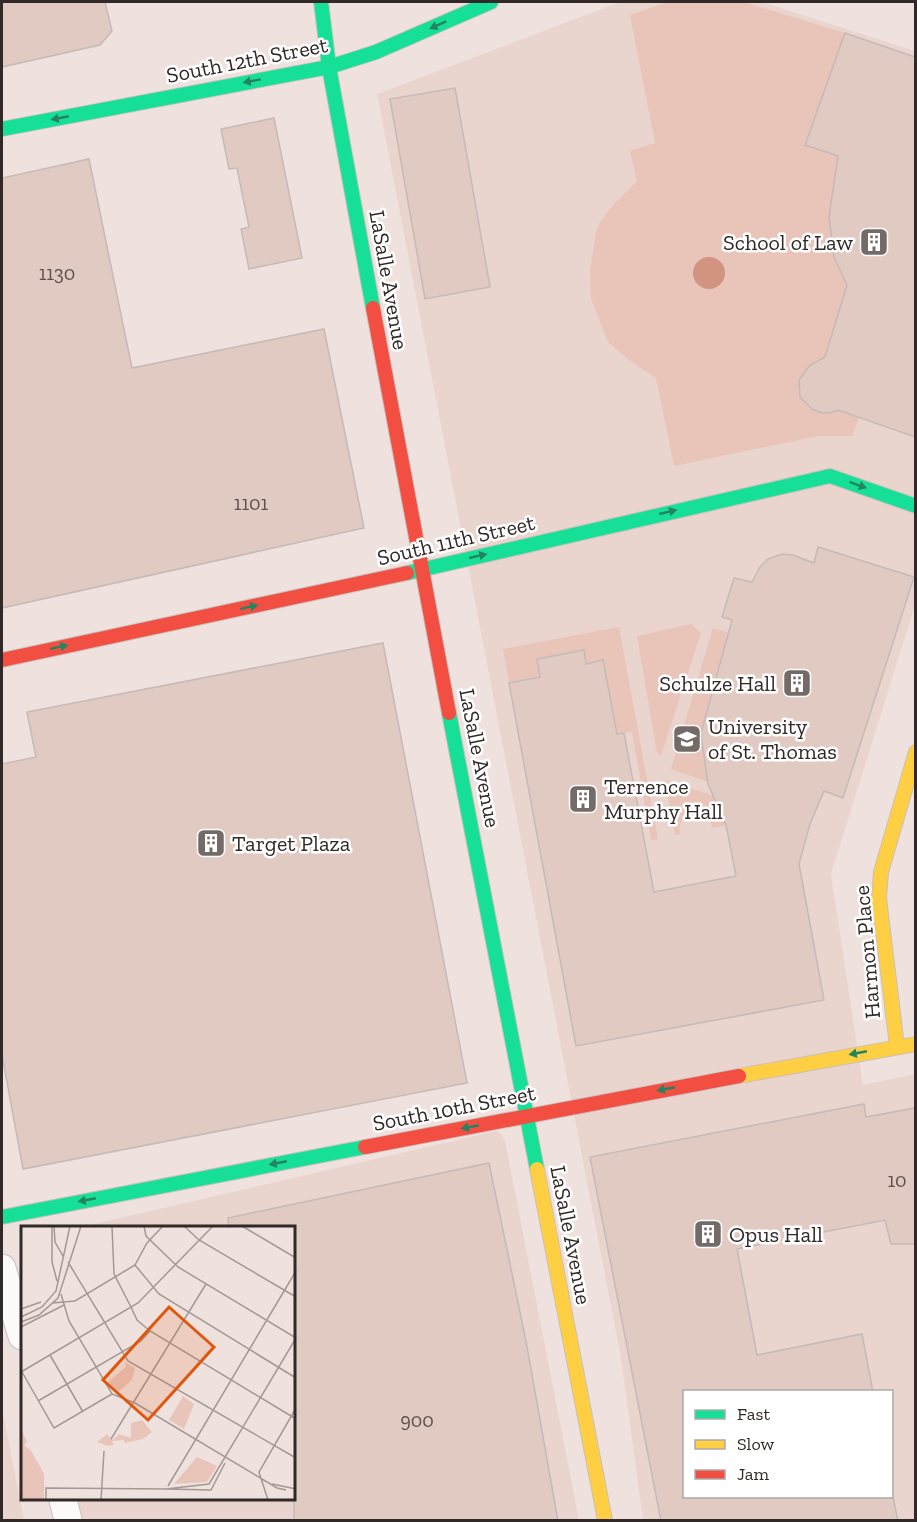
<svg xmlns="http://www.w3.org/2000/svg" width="917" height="1522" viewBox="0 0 917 1522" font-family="'Zilla Slab',serif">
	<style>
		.built { fill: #ead4ce; fill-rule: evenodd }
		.green { fill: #e9c4b9 }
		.water { fill: #d29481 }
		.building { fill: #e1cac2; stroke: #c4bab8; stroke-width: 1.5 }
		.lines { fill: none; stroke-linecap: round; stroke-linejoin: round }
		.street-casing { stroke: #c9c0bc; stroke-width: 29 }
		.fast-casing { stroke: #c9c0bc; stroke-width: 16 }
		.slow-casing { stroke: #c9c0bc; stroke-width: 16 }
		.jam-casing { stroke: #c9c0bc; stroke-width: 16 }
		.street { stroke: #fdfbfa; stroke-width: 27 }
		.fast { stroke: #16e098; stroke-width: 14 }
		.slow { stroke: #ffcf43; stroke-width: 14 }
		.jam { stroke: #f24e42; stroke-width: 14 }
		.oneway { fill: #248460 }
		.labels { text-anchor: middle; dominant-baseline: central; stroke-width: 5; stroke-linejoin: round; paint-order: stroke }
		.number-label { font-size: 20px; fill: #5d514e }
		.street-label { font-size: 22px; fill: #312927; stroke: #fff }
		.poi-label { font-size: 22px; fill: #312927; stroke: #fff; text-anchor: start }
		.inset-road { fill: none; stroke: #a39895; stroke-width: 1.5 }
		.view { fill: #df570d; fill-opacity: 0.15; stroke: #df570d; stroke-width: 3 }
		.inset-edge { fill: none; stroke: #312927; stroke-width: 3 }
	</style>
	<rect width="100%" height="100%" fill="#efe2de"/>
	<path class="built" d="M620 2H762L915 51V605L831 874 863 1085 915 1074V1520H643L621 1358 377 94ZM684 1392H892V1496H684Z
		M496 1131 502 1135 505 1141 579 1520H73L69 1500H294V1228H77Z
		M2 1408 24 1520H2Z"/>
	<path class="green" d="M667 2H744L845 33 805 144 838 156 829 217 834 257 847 285 823 364 816 362C782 380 805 424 838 410L859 418 852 436H818L674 466 656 378 629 360 608 342 591 298 590 270 596 232 600 222 614 204 637 181 630 151 655 143 630 15Z
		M691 624 701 633 661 756 657 753 637 636Z
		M619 627 658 839 651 840 632 732 617 734 603 661 586 664 583 650 537 659 540 677 509 683 503 649Z
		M713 628 729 633 701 733 708 782 671 769Z
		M665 780 772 815 713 828C711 824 709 818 706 815 691 803 677 819 680 834L675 835Z"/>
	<path class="water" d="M693 273a16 16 0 1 1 32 0a16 16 0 1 1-32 0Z"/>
	<path class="building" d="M2 2H105L112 31 100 45 2 67Z
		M845 33 915 57V437L838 410 830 413H821L812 409 800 397 799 380 809 366 825 357 847 285 834 257 829 217 838 156 805 145Z
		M455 88 490 287 425 299 390 99Z
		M274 118 302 258 249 269 241 229 249 227 237 168 229 169 221 129Z
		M89 159 132 368 324 329 364 528 2 608V178Z
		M818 547 914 577 843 798 824 791 810 824 799 864 824 1000 576 1046 509 683 540 677 537 659 584 650 586 664 603 660 617 734 624 733 654 892 736 876 726 825 708 784 701 733 732 620 722 617 734 578 752 582 760 567 768 559 782 554 793 555 814 563Z
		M383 643 467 1083 23 1169 2 1055V764L36 757 27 712Z
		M864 1104 866 1117 915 1108V1244H891L885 1220 737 1249 757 1355 862 1334 873 1392H684V1497H893L898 1521H661L590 1157Z
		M489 1163 526 1341 558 1521H294V1228H229L228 1218Z"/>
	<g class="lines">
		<g class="street-casing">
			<path id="street" d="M2 1268 22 1336
				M63 1500 68 1520"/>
		</g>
		<g class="fast-casing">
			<path id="fast" d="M321 2 329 67 373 308
				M2 129 329 67 376 52 491 2
				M407 573 830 476 916 506
				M449 713 537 1169
				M2 1217 365 1147"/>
		</g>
		<g class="slow-casing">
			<path id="slow" d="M897 1046 879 898 881 872 916 752
				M739 1076 916 1044
				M537 1169 605 1520"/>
		</g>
		<g class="jam-casing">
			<path id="jam" d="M373 308 449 713
				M2 660 407 573
				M365 1147 739 1076"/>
		</g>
		<use href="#street" class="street"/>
		<use href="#fast" class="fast"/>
		<use href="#slow" class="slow"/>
		<use href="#jam" class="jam"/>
	</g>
	<defs><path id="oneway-solid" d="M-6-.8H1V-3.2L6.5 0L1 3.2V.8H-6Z" transform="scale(1.5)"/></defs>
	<g class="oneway">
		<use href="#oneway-solid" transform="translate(438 25) rotate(156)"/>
		<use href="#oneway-solid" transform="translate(252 81) rotate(170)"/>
		<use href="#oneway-solid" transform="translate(60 118) rotate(169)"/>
		<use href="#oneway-solid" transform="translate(858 485) rotate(20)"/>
		<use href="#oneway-solid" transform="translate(668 512) rotate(-13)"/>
		<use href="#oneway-solid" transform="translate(478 556) rotate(-13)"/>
		<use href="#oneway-solid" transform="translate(249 607) rotate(-12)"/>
		<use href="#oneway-solid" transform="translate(59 647) rotate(-12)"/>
		<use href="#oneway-solid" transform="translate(858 1053) rotate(169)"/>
		<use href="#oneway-solid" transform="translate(666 1089) rotate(169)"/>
		<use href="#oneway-solid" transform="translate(470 1127) rotate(169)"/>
		<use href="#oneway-solid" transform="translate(278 1163) rotate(169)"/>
		<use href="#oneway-solid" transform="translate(87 1200) rotate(169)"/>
	</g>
	<defs>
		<g id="building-square" transform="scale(1.5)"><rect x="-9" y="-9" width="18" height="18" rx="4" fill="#746a67" stroke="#fff"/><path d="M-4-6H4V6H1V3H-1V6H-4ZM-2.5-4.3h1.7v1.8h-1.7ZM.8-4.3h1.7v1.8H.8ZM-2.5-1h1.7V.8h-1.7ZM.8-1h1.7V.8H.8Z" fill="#fff"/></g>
		<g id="university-square" transform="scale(1.5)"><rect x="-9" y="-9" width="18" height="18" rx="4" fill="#746a67" stroke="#fff"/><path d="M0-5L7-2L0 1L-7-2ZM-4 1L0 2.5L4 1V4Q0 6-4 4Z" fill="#fff"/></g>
	</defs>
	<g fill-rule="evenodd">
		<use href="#building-square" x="874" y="242"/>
		<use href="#building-square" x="797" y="683"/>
		<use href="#university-square" x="687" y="739"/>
		<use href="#building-square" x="583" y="799"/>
		<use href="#building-square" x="211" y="843"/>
		<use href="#building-square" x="708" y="1234"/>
	</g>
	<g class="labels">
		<g class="number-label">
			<text x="57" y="273">1130</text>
			<text x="251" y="503">1101</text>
			<text x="897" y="1180">10</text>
			<text x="417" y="1420">900</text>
		</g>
		<g class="street-label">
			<text transform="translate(247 60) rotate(-11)">South 12th Street</text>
			<text transform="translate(389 280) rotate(80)">LaSalle Avenue</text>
			<text transform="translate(456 540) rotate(-13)">South 11th Street</text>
			<text transform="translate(480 758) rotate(79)">LaSalle Avenue</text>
			<text transform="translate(867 952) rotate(-95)">Harmon Place</text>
			<text transform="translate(454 1108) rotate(-11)">South 10th Street</text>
			<text transform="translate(571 1235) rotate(79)">LaSalle Avenue</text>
		</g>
		<g class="poi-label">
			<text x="853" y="242" text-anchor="end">School of Law</text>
			<text x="776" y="683" text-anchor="end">Schulze Hall</text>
			<text x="708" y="726">University<tspan x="708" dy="25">of St. Thomas</tspan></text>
			<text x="604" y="786">Terrence<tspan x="604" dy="25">Murphy Hall</tspan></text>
			<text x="232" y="843">Target Plaza</text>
			<text x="729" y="1234">Opus Hall</text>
		</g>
	</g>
	<g transform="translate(21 1226)">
		<rect width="274" height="274" fill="#efe2de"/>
		<path d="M104 136 114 142 111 154 97 166 87 156 105 141ZM162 170 173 178 163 203 148 194ZM121 194 131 206 122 213 104 217 103 214 91 215 93 219 87 220 76 216 86 208 92 214 98 208 110 212V197ZM0 204 6 215 3 220 9 223 23 248V274H0ZM176 231 196 240 186 256 153 258Z" fill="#e9c4b9"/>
		<path class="inset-road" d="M31 0V36L36 55M33 0 34 16 42 30M91 0 93 48 110 81M123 0 125 10 157 41 275 112M163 0 178 14 275 71M221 0 275 32M47 36 107 135 275 232M114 39 138 68 275 152M40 68 48 95 91 168 114 177 256 262 265 264M31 77 54 75 114 39 126 17 142 0M110 81 116 94 129 105 275 193M0 83 20 76M0 91 21 81 35 65 49 0M0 96 18 89 37 72 60 0M0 101 43 79M29 129 62 186M0 146 117 77 192 0M1 146 33 202 91 168M17 175 120 115 129 105M90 213 185 58M251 258 275 263M147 260 275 45M145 263 190 264 204 237M25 274V262L145 263 188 258 275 112M80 274 83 225M247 274 238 246 275 182"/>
		<path class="view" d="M148 81 193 121 127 194 82 154Z"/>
		<rect width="274" height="274" class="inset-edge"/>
	</g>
	<rect width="917" height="1522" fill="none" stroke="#312927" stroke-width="6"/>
	<rect x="683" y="1390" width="210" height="108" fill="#ffffff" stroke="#ada9a9" stroke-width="1.5"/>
	<rect x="695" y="1410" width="30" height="9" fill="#16e098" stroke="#ada9a9" stroke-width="1.5"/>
	<text x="737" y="1420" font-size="18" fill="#312927">Fast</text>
	<rect x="695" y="1440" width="30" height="9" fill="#ffcf43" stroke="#ada9a9" stroke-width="1.5"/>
	<text x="737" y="1450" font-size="18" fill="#312927">Slow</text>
	<rect x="695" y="1470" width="30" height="9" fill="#f24e42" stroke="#ada9a9" stroke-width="1.5"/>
	<text x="737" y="1480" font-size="18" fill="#312927">Jam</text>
</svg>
